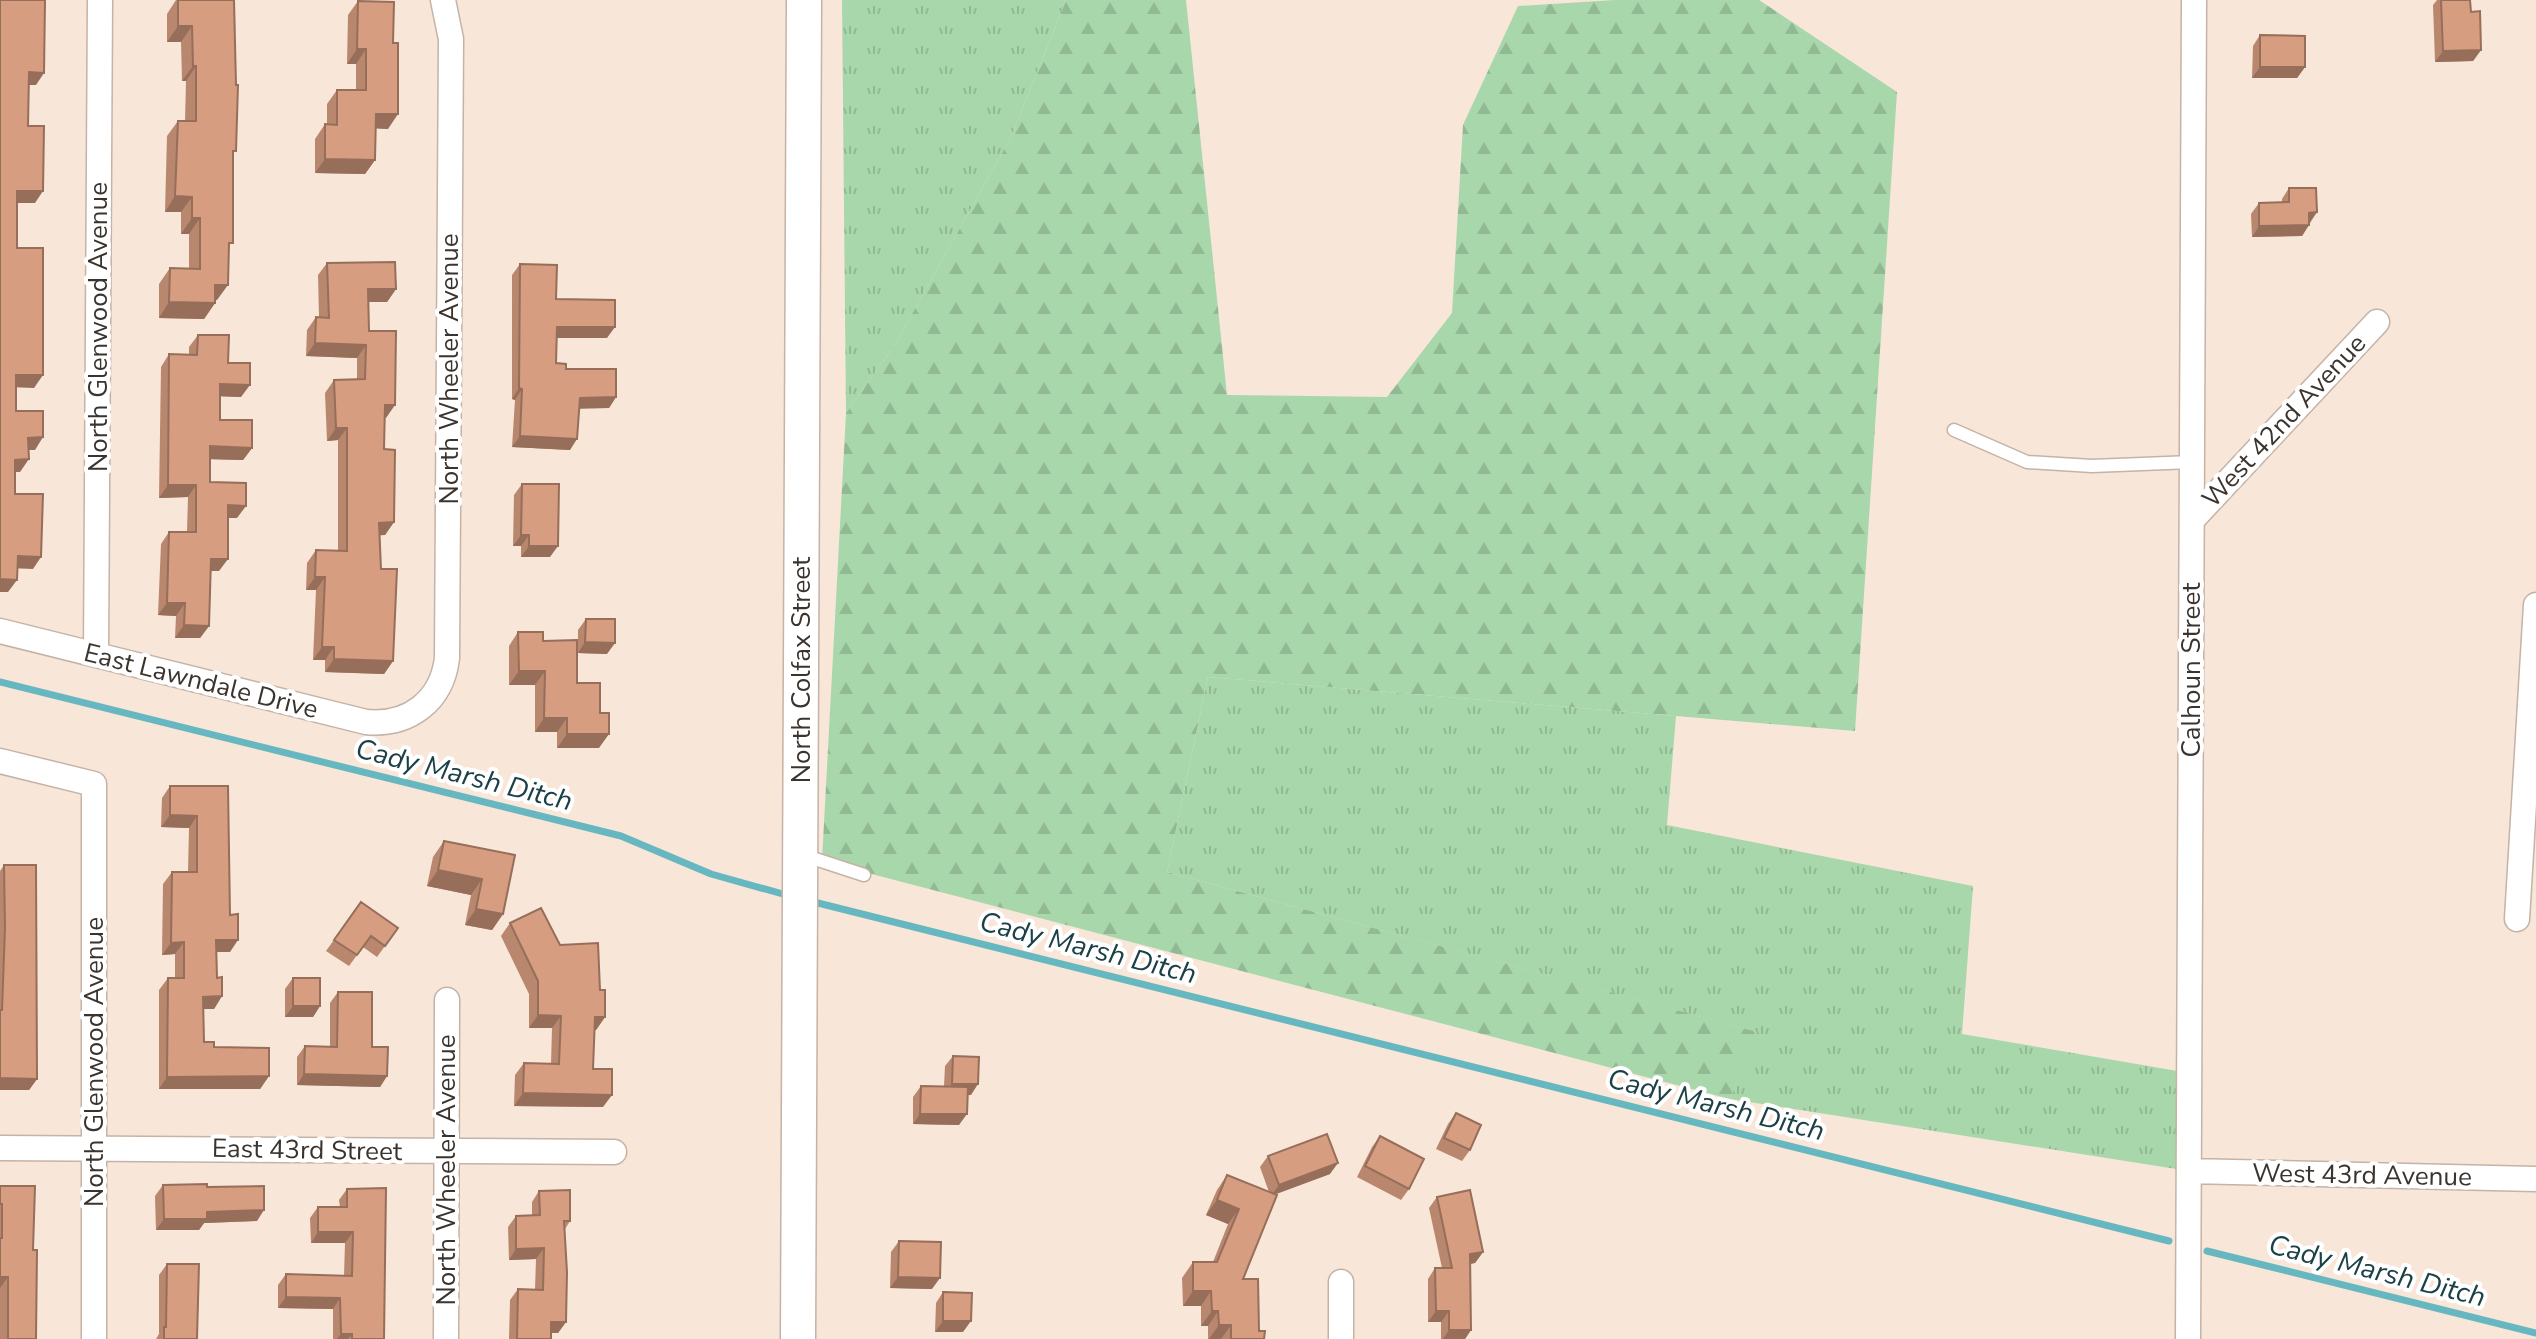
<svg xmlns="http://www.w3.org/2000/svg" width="2536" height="1339" viewBox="0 0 2536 1339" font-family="'Nunito Sans',sans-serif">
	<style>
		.grass { fill: url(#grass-tufts) }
		.forest { fill: url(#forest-firs) }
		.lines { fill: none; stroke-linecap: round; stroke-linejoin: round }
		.stream { stroke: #67b7c1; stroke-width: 7 }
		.lane-casing { stroke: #c4b3a6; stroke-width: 15 }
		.street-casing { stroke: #c4b3a6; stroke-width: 27 }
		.secondary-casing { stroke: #c4b3a6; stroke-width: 37 }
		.lane { stroke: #fff; stroke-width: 12 }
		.street { stroke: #fff; stroke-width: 24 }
		.secondary { stroke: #fff; stroke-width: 34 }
		.wall { fill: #b8876e }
		.shaded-wall { fill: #966e5a }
		.building { fill: #d69d80; stroke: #966e5a; stroke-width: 2 }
		.labels { text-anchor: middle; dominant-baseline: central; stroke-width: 8; stroke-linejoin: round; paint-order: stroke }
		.street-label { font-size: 26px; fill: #3b342e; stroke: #fff }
		.water-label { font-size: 28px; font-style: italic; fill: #1b4146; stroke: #fff }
	</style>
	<defs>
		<pattern id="grass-tufts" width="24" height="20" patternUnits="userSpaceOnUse" patternTransform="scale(2)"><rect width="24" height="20" fill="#a7d7ab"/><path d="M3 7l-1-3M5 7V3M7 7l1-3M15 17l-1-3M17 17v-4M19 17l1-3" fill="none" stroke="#91b993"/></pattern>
		<pattern id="forest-firs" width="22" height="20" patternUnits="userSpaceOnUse" patternTransform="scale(2)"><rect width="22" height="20" fill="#a7d7ab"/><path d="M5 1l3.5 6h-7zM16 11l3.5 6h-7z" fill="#91b993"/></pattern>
	</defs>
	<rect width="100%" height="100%" fill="#f8e6d8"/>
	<path class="grass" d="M842 0H1066L1011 137 894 346 846 413Z
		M1208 677 1676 716 1667 825 1973 886 1962 1034 2189 1073V1171L1730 1099 1756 1032 1167 872Z"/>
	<path class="forest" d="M1066 0H1186L1227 395 1387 397 1452 313 1463 125 1518 6 1615 0H1759L1897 92 1855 731 1208 677 1167 872 1757 1032 1730 1099 822 861 846 413 894 346 1011 137Z"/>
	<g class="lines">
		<path class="stream" d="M0 682 621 836 711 874 790 896
			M810 901 2169 1241
			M2207 1251 2536 1333"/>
		<g class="lane-casing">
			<path id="lane" d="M1954 430 2027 462 2092 466 2192 462
				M803 855 864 875"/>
		</g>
		<g class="street-casing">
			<path id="street" d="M2192 520 2377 322
				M0 631 366 722C409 726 442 701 447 658L451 39 443 0
				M96 655 100 0
				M0 761 94 784V1339
				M2517 919 2536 605
				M0 1148 614 1152
				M2189 1171 2536 1179
				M446 1339 447 1000
				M1341 1339V1282
				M2188 1339 2194 0"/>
		</g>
		<g class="secondary-casing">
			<path id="secondary" d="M798 1339 804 0"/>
		</g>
		<use href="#lane" class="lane"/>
		<use href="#street" class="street"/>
		<use href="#secondary" class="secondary"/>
	</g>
	<path class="wall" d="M176 0H234L233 155 228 249 217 300H215V303L204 319 159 318V284L170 268 189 269V234H181V212H165L167 136 178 121H185L186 81H182L181 42H167V14Z
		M2437 0H2470L2471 12 2481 50 2473 61 2435 62 2433 5Z
		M358 1 388 129 375 128V160L365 174 315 173V139L325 124H327V104L337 90H356V64H347L348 15Z
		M2260 35 2305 67 2297 78H2252L2253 46Z
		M2289 188 2317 212 2302 236 2252 237 2251 214 2259 203 2282 202V199Z
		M327 263 396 289 387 302H368L369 331 386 418H385L384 449 394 522 385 535H380L381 569 393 661 384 674 325 672V660H313L316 590H306L307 563 316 550H338V440L327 441 325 393 334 380 357 379V358L306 356 307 330 316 317H319L318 275Z
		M520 264 556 299 607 338H557L556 363 616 397 609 408H579L570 450 512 447 515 400 512 399V275Z
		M198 335 228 363 241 397 220 396V420L252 448 243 460 210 459V482L237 518H228L219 571H210L209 626 200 638H175L176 616 158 615 161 544 169 532H187L188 497 159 498 161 367 169 354 189 355V347Z
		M522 484 550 557H521V546H513L514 495Z
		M586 619 607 654 578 653V630Z
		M518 632 543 641 577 683 599 748H557V732H535V685H509V646Z
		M170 786H228L230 952H217V978L222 996 214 1009H203L204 1042 269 1076 260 1089H159V990L168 978H175V954L162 955 163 884 172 872H188L189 828 161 827 162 798Z
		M444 841 515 855 503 914 492 930 465 925 471 895 427 886 433 857Z
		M4 865 37 1079 29 1090H0V871Z
		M361 902 398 928 377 957 363 947 349 966 326 951Z
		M510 923 560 945 600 990 605 1017 596 1030H594L593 1069 603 1107 514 1106 515 1075 524 1063 551 1064 552 1028H529V994L501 936Z
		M293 978 320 1006 313 1017H285V989Z
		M338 992 372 1047 387 1076 380 1087 297 1085V1057L305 1046 330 1047V1003Z
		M953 1056 971 1095H967L959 1125 913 1124V1097L921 1086H944L945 1066Z
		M1456 1113 1470 1150 1462 1161 1436 1149 1448 1124Z
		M1380 1136 1409 1189 1401 1200 1357 1177 1372 1147Z
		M1268 1156 1330 1174 1275 1194 1243 1279 1259 1331 1264 1339H1208V1326H1201V1306H1183L1182 1278 1193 1262H1213L1228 1224 1206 1215 1217 1190 1227 1175 1269 1192 1260 1167Z
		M163 1185 207 1187 257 1221 204 1223 199 1230H156L155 1196Z
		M0 1186 33 1250 36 1339H0Z
		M347 1189 384 1339H333V1309L278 1308V1285L286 1274 344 1276 345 1243H311L310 1218 318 1207H340L339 1200Z
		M539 1191 570 1221 565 1229 566 1322 558 1333H551V1339H509L510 1300 518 1289 535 1290 536 1259 509 1260 508 1227 516 1216 532 1215V1202Z
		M1437 1197 1483 1252 1475 1263 1470 1264 1471 1330 1465 1339H1441V1322H1428V1279L1435 1268H1442L1429 1208Z
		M899 1241 932 1289 890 1288 891 1252Z
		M167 1264 197 1339H156L159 1334V1275Z
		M943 1292 963 1332H935L936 1303Z"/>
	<path class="shaded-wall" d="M178 26H192L181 42H167Z
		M357 49H366L356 64H347Z
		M2481 50 2473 61 2435 62 2443 51Z
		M193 66H196L186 81H182Z
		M2260 67H2305L2297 78H2252Z
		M29 72 44 73 36 85H20Z
		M376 114H398L388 129 366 128Z
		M325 159 375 160 365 174 315 173Z
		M17 191H43L35 203H8Z
		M175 196 192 197 181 212H165Z
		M2317 212 2309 223V213Z
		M192 218H200L189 234H181Z
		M2309 225 2302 236 2252 237 2259 226Z
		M215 285H228L217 300H204Z
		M368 289H396L387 302H359Z
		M169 302 215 303 204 319 159 318Z
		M557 327H615L607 338H549Z
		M315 343 366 345 357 358 306 356Z
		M16 375H43L34 388 8 387Z
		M220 384 250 385 241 397 211 396Z
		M519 388 522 389 515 400 512 399Z
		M616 397 609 408 572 409 580 398Z
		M385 405H395L386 418H376Z
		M336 428H347L338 440 327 441Z
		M520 436 577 439 570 450 512 447Z
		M43 437 35 450H20L28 438Z
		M210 446 252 448 243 460 201 459Z
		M29 459 20 472H7L15 460Z
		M168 485H196L188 497 159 498Z
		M228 505 246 506 237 518H220Z
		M394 522 385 535 370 536 379 523Z
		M521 535H529L521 546H513Z
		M529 546H558L550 557H521Z
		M18 556 41 557 33 569 9 568Z
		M211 559H228L219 571H202Z
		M315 577H325L316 590H306Z
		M0 579 17 580 8 592H0Z
		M167 603H185L176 616 158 615Z
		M184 625 209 626 200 638H175Z
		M585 642 615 643 607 654 578 653Z
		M322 647H334L325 660H313Z
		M334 659 393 661 384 674 325 672Z
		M519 671H545L535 685H509Z
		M544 718H567L557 732H535Z
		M567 734H609L599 748H557Z
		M170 815 197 816 189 828 161 827Z
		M438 870 482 879 471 895 427 886Z
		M476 909 503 914 492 930 465 925Z
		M216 940H238L230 952H208Z
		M184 942 175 954 162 955 171 943Z
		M222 996 214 1009H195L203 997Z
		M293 1006H320L313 1017H285Z
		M538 1015 561 1016 552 1028H529Z
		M595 1017H605L596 1030 586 1029Z
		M304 1074 387 1076 380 1087 297 1085Z
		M269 1076 260 1089H159L167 1077Z
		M0 1078 37 1079 29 1090H0Z
		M952 1084H978L971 1095H944Z
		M523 1093 612 1095 603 1107 514 1106Z
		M920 1114H967L959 1125 913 1124Z
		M1338 1163 1330 1174 1271 1196 1279 1185Z
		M1217 1200 1239 1209 1228 1224 1206 1215Z
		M264 1210 257 1221 204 1223 199 1230H156L164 1219 207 1212Z
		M318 1232H353L345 1243H311Z
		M544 1248 536 1259 509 1260 516 1249Z
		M1483 1252 1475 1263 1462 1265 1470 1254Z
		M0 1277H8L0 1288Z
		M898 1277 940 1278 932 1289 890 1288Z
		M1193 1291H1211L1201 1306H1183Z
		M286 1297 340 1298 333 1309 278 1308Z
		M1212 1311H1218L1208 1326H1201Z
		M1436 1311H1449L1441 1322H1428Z
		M943 1321H971L963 1332H935Z
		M551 1322H566L558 1333H543Z
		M1219 1325H1231L1221 1339H1209Z
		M1449 1330H1471L1465 1339H1443Z
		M341 1334H352L348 1339H337Z"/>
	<path class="building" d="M0 0H45L44 73 29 72 28 126H44L43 191H17V248H43V375H16V411H43V437L28 438 29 459 15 460V494H43L41 557 18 556 17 580 0 579Z
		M178 0H234L236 85H238L236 151H233V243H229L228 285H215V303L169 302 170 268 200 269V218H192V197L175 196 178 121H196V66H193L192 26H178Z
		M2441 0H2470L2471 12 2480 11 2481 50 2443 51Z
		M358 1 394 2 393 43H398V114H376L375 160 325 159V124L337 125V90H366V49H357Z
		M2260 35 2305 36V67H2260Z
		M2289 188H2316L2317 212 2309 213V225L2259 226V203L2289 202Z
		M395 262 396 289H368L369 331H396L395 405H385L384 449 395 450 394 522 379 523 381 569H397L393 661 334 659V647H322L325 577H315L316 550 347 551V428H336L334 380 365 379 366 345 315 343 316 317 329 318 327 263Z
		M520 264 557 265 556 299 615 300V327H557L556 363 566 364V369H616V397L580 398 577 439 520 436 522 389 519 388Z
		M198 335H229L228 363H250V385L220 384V420H252V448L210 446V482L246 483V506L228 505V559H211L209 626 184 625 185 603H167L169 532H196V485H168L169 354 197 355Z
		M522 484H559L558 546H529V535H521Z
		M586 619H615V643L585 642Z
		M518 632H543V641L577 640V683H600V713H609V734H567V718H544L545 671H519Z
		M170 786H228L230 915 238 914V940H216L217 978 222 977V996L203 997 204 1042H214V1047L269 1048V1076L167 1077 168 978H184V942L171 943 172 872H197V816L170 815Z
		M444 841 515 855 503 914 476 909 482 879 438 870Z
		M4 865H36L37 1079 0 1078V1010H2L5 928Z
		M361 902 398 928 385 946 371 936 357 955 334 940Z
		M541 908 560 945 598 943 600 990H605V1017H595L593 1069H612V1095L523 1093 524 1063 559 1064 561 1016 538 1015V981L510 923Z
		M293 978H320V1006H293Z
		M338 992H372V1047H388L387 1076 304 1074 305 1046 337 1047Z
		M953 1056 979 1057 978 1084H952Z
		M921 1086 968 1087 967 1114H920Z
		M1456 1113 1481 1125 1470 1150 1444 1138Z
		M1327 1134 1338 1163 1279 1185 1268 1156Z
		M1380 1136 1424 1159 1409 1189 1365 1166Z
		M1227 1175 1277 1195 1243 1279H1258L1259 1331H1265L1264 1339H1231V1325H1219L1218 1311H1212L1211 1291H1193V1262H1217L1239 1209 1217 1200Z
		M207 1184V1187L264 1186V1210L207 1212V1219H164L163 1185Z
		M0 1186H35L33 1250H37L36 1339H8V1277H0V1238H2V1204H0Z
		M386 1188 384 1339H352V1334H341L340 1298 286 1297V1274L352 1276 353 1232H318V1207H347V1189Z
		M570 1190V1221H564L567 1272 566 1322H551V1339H517L518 1289 543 1290 544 1248 516 1249V1216L540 1215 539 1191Z
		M1470 1190 1483 1252 1470 1254 1471 1330H1449V1311H1436L1435 1268H1452L1437 1197Z
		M899 1241 941 1242 940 1278 898 1277Z
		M167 1264H199L197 1339H164V1327H166Z
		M943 1292 972 1293 971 1321H943Z"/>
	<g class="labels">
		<g class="street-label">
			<text transform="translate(98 327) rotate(-90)">North Glenwood Avenue</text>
			<text transform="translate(449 369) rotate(-90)">North Wheeler Avenue</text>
			<text transform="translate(2284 421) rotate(-47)">West 42nd Avenue</text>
			<text transform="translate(801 670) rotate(-90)">North Colfax Street</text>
			<text transform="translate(2191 670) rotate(-90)">Calhoun Street</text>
			<text transform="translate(201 681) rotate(14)">East Lawndale Drive</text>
			<text transform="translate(94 1062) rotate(-90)">North Glenwood Avenue</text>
			<text transform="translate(307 1150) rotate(1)">East 43rd Street</text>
			<text transform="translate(446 1170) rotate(-90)">North Wheeler Avenue</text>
			<text transform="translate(2362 1175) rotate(1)">West 43rd Avenue</text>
		</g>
		<g class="water-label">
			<text transform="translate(464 775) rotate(14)">Cady Marsh Ditch</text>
			<text transform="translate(1088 948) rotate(14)">Cady Marsh Ditch</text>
			<text transform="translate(1716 1105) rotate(14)">Cady Marsh Ditch</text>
			<text transform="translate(2377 1271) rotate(14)">Cady Marsh Ditch</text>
		</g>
	</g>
</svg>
